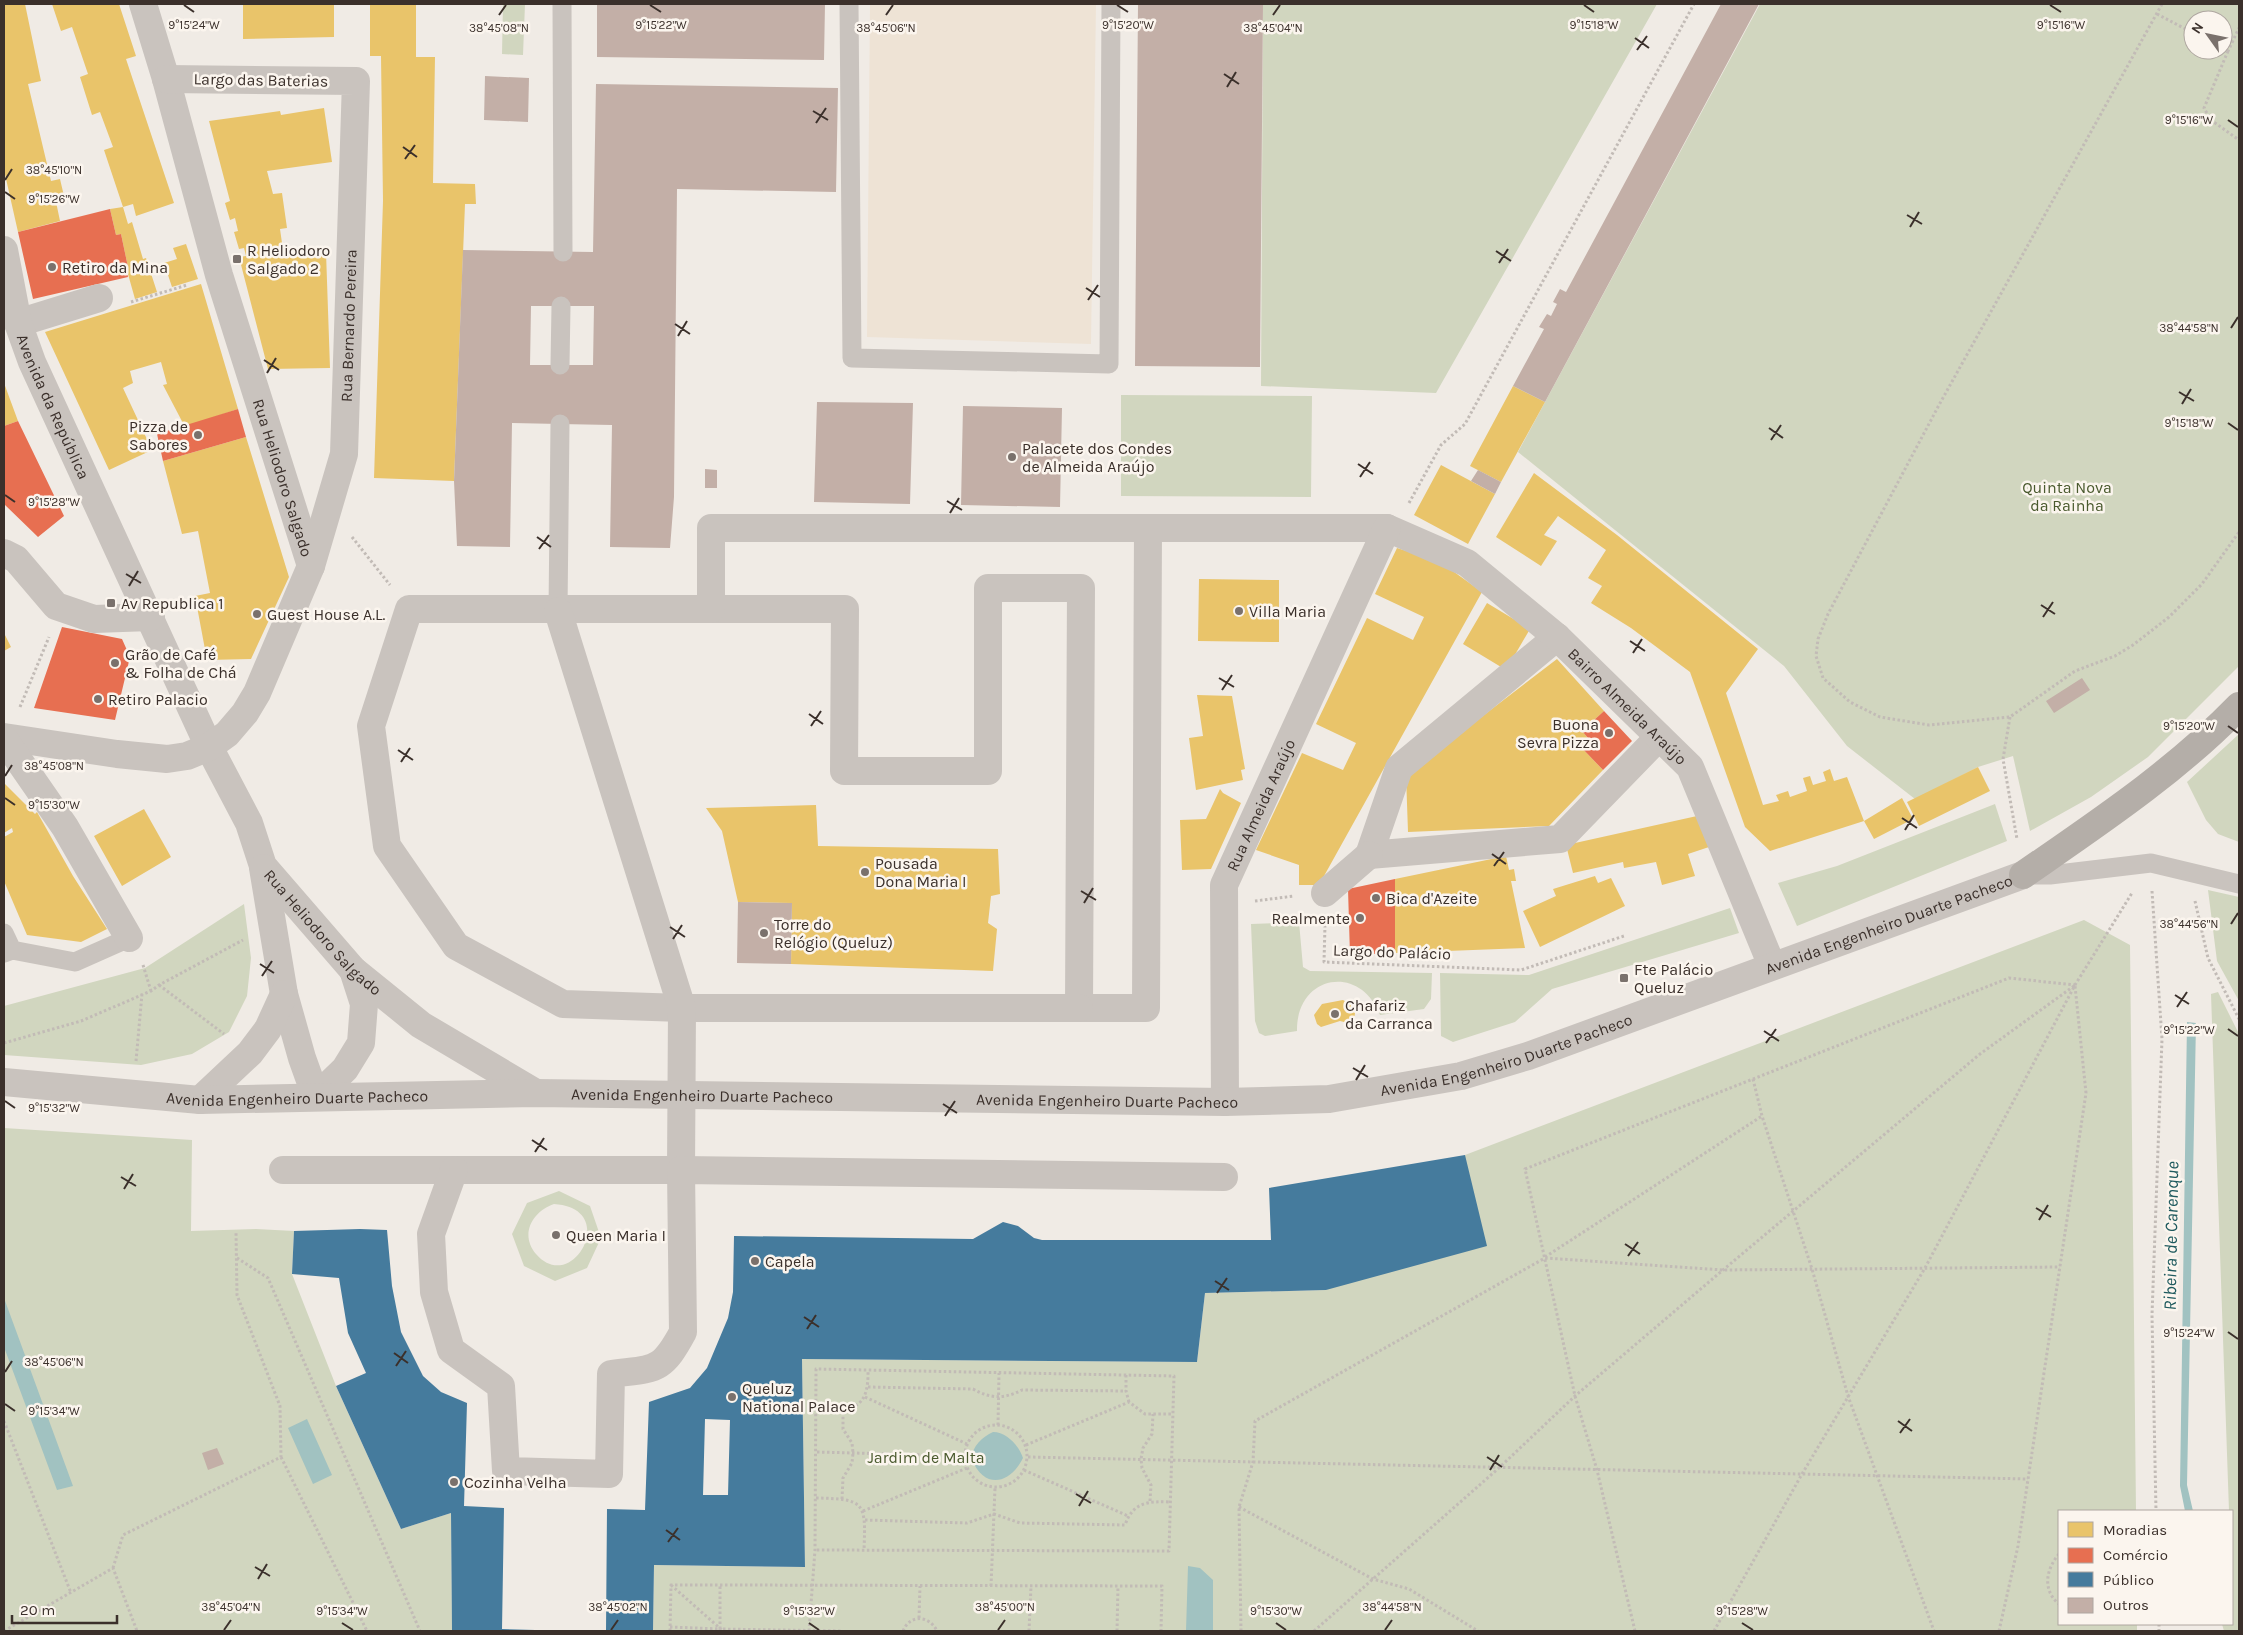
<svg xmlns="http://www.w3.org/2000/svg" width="2243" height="1635" viewBox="0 0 2243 1635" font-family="Karla,sans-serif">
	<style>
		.green { fill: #d1d6bf; fill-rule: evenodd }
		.plaza { fill: #eee3d5 }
		.water { fill: #a1c2c1 }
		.homes { fill: #e9c46a }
		.shops { fill: #e76f51 }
		.public { fill: #457b9d; fill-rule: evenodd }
		.building { fill: #c3afa7; fill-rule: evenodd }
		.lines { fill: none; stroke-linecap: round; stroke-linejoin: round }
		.path { stroke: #c2bbb6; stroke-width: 3; stroke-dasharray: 2.5 2.5; stroke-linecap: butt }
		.service { stroke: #c9c3be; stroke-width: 19 }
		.pedestrian { stroke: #c9c3be; stroke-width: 28 }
		.minor { stroke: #c9c3be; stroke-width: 28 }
		.tertiary { stroke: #c9c3be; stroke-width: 28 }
		.trunk { stroke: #b4aea8; stroke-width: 28 }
		.ticks { fill: none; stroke: #3b302b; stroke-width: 2 }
		.poi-dot { fill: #7a716c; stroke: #fbf5ee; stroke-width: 2 }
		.labels { text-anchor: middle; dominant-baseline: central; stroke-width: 5; stroke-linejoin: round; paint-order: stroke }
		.street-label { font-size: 16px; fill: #3b302b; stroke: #fbf5ee }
		.poi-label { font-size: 16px; fill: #3b302b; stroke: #fbf5ee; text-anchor: start }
		.park-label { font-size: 16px; fill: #4a5a2e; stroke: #fbf5ee }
		.water-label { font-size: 18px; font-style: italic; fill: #1f5a5e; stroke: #fbf5ee }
		.ticks-label { font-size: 12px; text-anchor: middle; fill: #3b302b; stroke: #fbf5ee; stroke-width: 5; stroke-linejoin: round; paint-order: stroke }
	</style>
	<rect width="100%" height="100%" fill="#f0ebe5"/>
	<path class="green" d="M503 4H525L523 55 502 54Z
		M1263 4H1657L1436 393 1261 386Z
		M1760 4H2239V666L2148 757 2091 797 2030 831 2013 756 1978 767 1915 799 1847 746 1784 666 1518 452ZM2193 20H2223V50H2193Z
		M1121 395 1312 396 1311 497 1121 496Z
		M2239 734V842L2218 834 2206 820 2187 782Z
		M1995 804 2007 841 1797 926 1778 883 1837 866Z
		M2208 890 2239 897V1001L2217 961Z
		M244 904 251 958 247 996 229 1032 192 1054 141 1065 4 1055V1006L145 968Z
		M1730 908 1739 933 1552 989 1515 1022 1453 1042 1441 1036 1440 973 1529 975Z
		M2084 920 2130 945 2136 1511H2059V1624H2137V1631H653L654 1565 805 1567 802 1359 1197 1362 1205 1293 1326 1290 1465 1155Z
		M1299 922 1303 967 1310 971 1432 973 1431 999 1424 1009 1380 1015C1360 963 1296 975 1297 1031L1265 1036 1259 1033 1255 1021 1251 924Z
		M2218 992 2239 1034V1631H2224L2222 1624H2232V1511H2229L2211 994Z
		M4 1128 192 1140 191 1231 256 1229 294 1231 292 1274 336 1386 401 1529 451 1513 452 1631H4Z
		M559 1191 590 1206 601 1238 587 1268 555 1281 524 1266 512 1234 527 1203ZM554 1204C621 1208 572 1296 536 1254 519 1234 533 1211 554 1204Z"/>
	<path class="plaza" d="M870 4H1096L1091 344 867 337Z"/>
	<path class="water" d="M2187 1022 2196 1023 2187 1485 2193 1511H2185L2180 1486Z
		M4 1298 73 1486 57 1490 4 1347Z
		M307 1419 332 1475 313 1484 288 1428Z
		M993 1432C1007 1432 1019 1446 1023 1458 1010 1484 985 1490 972 1460 971 1447 982 1437 993 1432Z
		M1188 1566 1200 1568 1213 1580V1631H1186Z"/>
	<path class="homes" d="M4 4H25L41 81 28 84 51 181 60 179 64 196 55 197 60 221 18 232 4 170Z
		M52 4H119L136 56 126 59 174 203 136 216 133 204 123 207 104 150 113 147 100 112 92 115 80 77 88 74 72 27 61 31Z
		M243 4H334V37L243 39Z
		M370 4H416V57H435L433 183 475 184 476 204H465L454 481 374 478 383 201 381 56H370Z
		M324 108 332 162 267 171 273 194 282 193 287 228 280 229 283 250 326 252 330 368 268 369 239 257 246 256 244 248 239 249 234 232 238 231 235 218 230 220 225 203 230 201 209 121 280 111 281 115Z
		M123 207 128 224 132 222 143 259 146 258 157 292 135 299 126 267H128L121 234 116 235 110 209Z
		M186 244 198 279 172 287 164 263 177 259 173 248Z
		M201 284 238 409 185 427 163 385 167 384 161 362 130 371 133 383 123 388 152 450 109 470 45 332Z
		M4 383 18 421 4 426Z
		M1513 386 1545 402 1501 482 1470 466Z
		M246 437 289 577 251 659 207 660 195 596 210 593 198 531 182 534 163 461Z
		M1441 465 1495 494 1468 544 1414 515Z
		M1534 473 1617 535 1758 649 1726 693 1763 805 1779 801 1776 795 1788 791 1790 797 1807 791 1803 778 1810 776 1813 785 1826 781 1823 772 1830 769 1834 781 1847 777 1864 821 1770 851 1745 827 1690 672 1631 628 1591 603 1602 586 1588 578 1606 550 1558 516 1544 535 1557 541 1541 566 1496 537Z
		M1397 548 1451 565 1450 569 1482 592 1319 885H1299V865L1256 850 1302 753 1343 770 1356 743 1316 724 1367 618 1413 640 1424 617 1375 594Z
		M1199 579 1279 580V642L1198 641Z
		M1487 603 1530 629 1506 670 1463 644Z
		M4 633 11 647 4 651Z
		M1557 659 1604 711 1582 731 1588 738 1579 745 1603 770 1549 826 1408 832 1406 775Z
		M1197 695 1232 696 1245 769 1241 770 1243 780 1196 790 1189 738 1203 736Z
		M1978 767 1990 791 1919 826 1907 802Z
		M4 783 35 814 37 812 73 876 107 929 81 942 27 935 4 881V837L13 832 12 828 4 833Z
		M1220 789 1223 793 1241 803 1211 869 1182 870 1180 820 1206 819Z
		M1902 798 1913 819 1874 839 1864 821Z
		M816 805 818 846 998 849 1000 894 991 896 988 923 997 929 993 971 791 964 792 903 738 902 722 831 706 808Z
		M144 809 171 857 122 886 94 836Z
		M1697 816 1712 846 1688 854 1695 876 1662 885 1656 862 1624 868 1623 862 1573 873 1566 845Z
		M1506 856 1509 870 1514 869 1516 881H1511L1525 948 1395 953V879Z
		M1595 876 1598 883 1611 878 1625 906 1540 947 1523 911 1556 896 1553 889Z
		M1343 1000 1356 1008 1354 1019 1348 1023 1340 1021 1321 1027 1317 1024 1314 1015 1322 1004Z"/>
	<path class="shops" d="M110 209 116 235 121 234 128 267H126L128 277 33 299 18 232Z
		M238 409 246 437 163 461 157 434Z
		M18 421 64 516 38 537 4 504V426Z
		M62 627 122 639 130 657 115 720 34 708Z
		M1604 711 1632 741 1603 770 1579 745 1588 738 1582 731Z
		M1395 879V953L1350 955 1348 889Z"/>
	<path class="public" d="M1465 1155 1487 1246 1326 1290 1205 1293 1197 1362 802 1359 805 1567 654 1565 653 1631H606L607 1509 645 1510 649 1402 690 1388 707 1368 728 1318 733 1292 734 1236 973 1239 1003 1222 1018 1226 1034 1238 1042 1240H1271L1269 1188ZM705 1419 730 1420 728 1495H703Z
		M360 1229 387 1230 392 1286 401 1332 423 1376 441 1392 467 1403 464 1506 504 1508 502 1629 572 1631H452L451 1513 401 1529 336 1386 366 1373 348 1333 339 1278 292 1274 294 1231Z"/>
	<path class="building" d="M597 4H825L824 60 597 57Z
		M1138 4H1263L1260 367 1135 366Z
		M1721 4H1759L1545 402 1513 386 1544 329 1539 327 1547 314 1551 316 1557 304 1553 302 1560 289 1566 292Z
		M485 76 529 78 528 122 484 120Z
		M596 84 838 88 836 192 677 189 674 497 670 548 610 547 612 425 560 424 512 423 510 547 457 546 454 481 463 250 593 252ZM531 306H594L593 365H530Z
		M817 402 913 403 910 504 814 502Z
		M963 406 1062 408 1060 507 961 505Z
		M705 469 717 470V488H705Z
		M1478 470 1501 482 1495 494 1471 481Z
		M2082 678 2090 690 2054 713 2046 701Z
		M738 902 792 903 791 964 737 963Z
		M217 1448 224 1464 208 1470 202 1453Z"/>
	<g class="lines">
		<path class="path" d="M2162 4 1939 405 1828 614 1818 639 1816 656 1823 678 1850 702 1880 717 1929 725 2010 717 2075 671 2115 656 2133 645 2169 617 2202 584 2239 532
			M2157 14 2193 33
			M2223 48 2228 51 2239 28
			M2228 51 2204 108 2211 120 2239 140
			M131 302 187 285
			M1409 503 1441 445 1465 424 1694 4
			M352 537 390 585
			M20 707 49 637
			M2010 717 2003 759 2017 839
			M2152 891 2162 1039 2152 1315 2156 1511
			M1255 901 1294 896
			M2195 901 2208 958 2239 1019
			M1325 925 1324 962 1521 970 1624 936
			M143 965 151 991
			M159 985 224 1034
			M4 1043 81 1021 151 991 159 985 243 940
			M136 1061 142 994
			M1753 1079 1762 1116 1812 1269 1848 1396 1934 1631
			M1545 1257 1762 1116
			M237 1258 268 1278 420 1631
			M1126 1375V1391L1129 1402
			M868 1387 973 1389C991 1399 1004 1399 1022 1390L1126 1391
			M865 1397 967 1444
			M816 1409C851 1411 869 1411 868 1370
			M4 1421 71 1593
			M965 1456a31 31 0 1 1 62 0a31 31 0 1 1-62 0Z
			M998 1425 999 1373
			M1026 1445 1129 1402 1145 1414H1173
			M817 1452 965 1456
			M281 1457 367 1631
			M1028 1457 2028 1479
			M1024 1470 1128 1516
			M816 1498C865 1499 866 1502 864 1550
			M842 1499 843 1478 852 1463 853 1453 852 1443 843 1429V1411
			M1150 1501 1151 1485 1142 1468 1141 1459 1143 1448 1152 1434 1153 1414
			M1239 1507 1373 1579 1409 1589 1478 1631
			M863 1511 967 1468
			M865 1520 967 1523 994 1514 1020 1523 1125 1525C1133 1502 1148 1501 1171 1502
			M2059 1554C2046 1569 2042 1590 2059 1604
			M113 1568 123 1535 281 1457 280 1406 237 1295 236 1231
			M671 1585 723 1631
			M991 1586 995 1488
			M919 1618 920 1586
			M2159 1624V1631
			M670 1627 720 1629V1585
			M4 1631 113 1568 137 1631
			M670 1631 671 1585H720L1162 1586 1161 1631
			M720 1631V1629L841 1631
			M809 1631 815 1550 816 1369 1174 1376 1169 1551 815 1550
			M903 1631C910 1614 929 1615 937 1631
			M1029 1631 1031 1586
			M1117 1631 1118 1586
			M1241 1631 1239 1507 1253 1462 1255 1421 1545 1258 1723 1270 2060 1267
			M1314 1631 1500 1467 1575 1396 1723 1270 1980 1054 2074 986
			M1635 1631 1597 1470 1575 1396 1525 1169 2009 978 2075 985
			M1714 1631 1802 1474 1925 1268 2075 985 2132 893
			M1999 1631 2018 1546 2086 1093 2075 986"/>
		<path class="service" d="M562 4 563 252
			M849 4 852 358 1109 364 1111 4
			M560 365 561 306
			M558 611 560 424
			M2023 875H2050L2151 863 2239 884
			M4 933 12 950
			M4 953 12 950 75 962 129 938"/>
		<path class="pedestrian" d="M18 323 99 298"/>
		<g class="minor">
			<path id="s1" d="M143 4 166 79 219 275 311 566"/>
			<path id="s2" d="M4 250 18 323 32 362 209 747 249 823 263 866 353 970 421 1025 536 1093"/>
			<path d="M4 553 16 559 56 606 94 619 151 617"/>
			<path d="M711 609H845L844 771H988V588H1081L1079 1008H1146L1148 528"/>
			<path d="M1557 637 1399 768 1369 855 1560 839 1659 737"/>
			<path id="s3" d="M4 737 117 754 167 759 187 756 209 747 227 734 245 713 257 693 311 566 344 454 356 81 166 79"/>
			<path d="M4 739 65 827 129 938"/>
			<path d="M263 868 284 994 302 1058 316 1097 345 1069 361 1043 364 1004 353 970"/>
			<path d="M1325 893 1369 855"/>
			<path id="s4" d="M1079 1008H682L563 1004 456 946 387 846 371 726 409 609H711V528H1387L1467 563 1557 637 1690 767 1772 966"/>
			<path d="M200 1100 250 1053 268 1029 284 994"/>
			<path id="s5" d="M1225 1102 1224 885 1387 528"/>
			<path d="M283 1170H681L682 1008 558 611"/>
			<path d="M454 1170 431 1234 434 1292 451 1350 501 1386 506 1471 609 1474 611 1374C655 1368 661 1373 683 1332L681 1170 1224 1177"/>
		</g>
		<path class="tertiary" id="s6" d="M4 1082 200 1100 536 1093 1225 1102 1329 1099 1461 1076 1528 1056 2023 875"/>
		<path class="trunk" d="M2023 875C2098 823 2175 772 2239 706"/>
	</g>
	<path class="ticks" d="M184 5 194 12M650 5 661 12M1117 5 1128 12M1584 5 1594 12M2050 5 2061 12M499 15 506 5M886 15 893 5M1273 15 1280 5M1635 38 1649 48M1637 50 1647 36M1224 74 1239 84M1227 87 1236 72M813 111 828 120M2228 120 2238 127M816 123 826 108M403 147 417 157M405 159 415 145M5 180 12 169M5 192 15 199M1907 215 1922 224M1910 227 1919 212M1496 251 1511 261M1499 263 1508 249M1086 288 1100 297M1088 300 1098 285M675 324 690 334M2231 328 2238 317M678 336 687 321M264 360 279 370M267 373 276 358M2179 392 2194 401M2182 404 2191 389M2228 423 2238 430M1769 428 1783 438M1771 440 1781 425M1358 464 1373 474M1360 477 1370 462M5 495 15 502M947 501 962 510M950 513 959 498M537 537 551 547M539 549 549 535M126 574 141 583M129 586 138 571M2041 605 2055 614M2043 617 2053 602M1630 641 1645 651M1633 653 1642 639M1219 678 1234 687M1222 690 1232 675M809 714 823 724M811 726 821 711M2228 726 2238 733M398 750 413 760M401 762 410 748M5 776 12 765M5 798 15 805M1902 818 1917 828M1905 830 1914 815M1492 854 1506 864M1494 866 1504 852M1081 891 1096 900M1084 903 1093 888M2231 924 2238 913M670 927 685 937M673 939 682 925M260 964 274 973M262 976 272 961M2175 995 2189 1004M2177 1007 2187 992M2228 1029 2238 1036M1764 1031 1779 1041M1766 1043 1776 1029M1353 1068 1368 1077M1356 1080 1365 1065M5 1101 15 1108M943 1104 957 1113M945 1116 955 1101M532 1140 547 1150M535 1152 544 1138M121 1177 136 1186M124 1189 133 1174M2036 1208 2051 1217M2039 1220 2048 1205M1625 1244 1640 1254M1628 1256 1638 1242M1215 1281 1229 1290M1217 1293 1227 1278M804 1317 819 1327M807 1329 816 1315M2228 1332 2238 1339M394 1353 408 1363M396 1366 406 1351M5 1372 12 1361M5 1404 15 1411M1898 1421 1912 1431M1900 1433 1910 1419M1487 1457 1502 1467M1490 1470 1499 1455M1076 1494 1091 1503M1079 1506 1088 1491M666 1530 680 1540M668 1542 678 1528M255 1567 270 1576M258 1579 267 1564M342 1623 353 1630M809 1623 819 1630M1276 1623 1286 1630M1742 1623 1753 1630M224 1630 231 1620M611 1630 618 1620M998 1630 1005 1620M1385 1630 1392 1620"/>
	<g class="poi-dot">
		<rect x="232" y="254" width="10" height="10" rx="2.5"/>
		<circle cx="52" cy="267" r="5"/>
		<circle cx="198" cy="435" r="5"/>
		<circle cx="1012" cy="457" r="5"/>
		<rect x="106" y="598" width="10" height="10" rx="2.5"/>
		<circle cx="1239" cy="611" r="5"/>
		<circle cx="257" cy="614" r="5"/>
		<circle cx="115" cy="663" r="5"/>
		<circle cx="98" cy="699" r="5"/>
		<circle cx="1609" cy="733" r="5"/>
		<circle cx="865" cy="872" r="5"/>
		<circle cx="1376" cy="898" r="5"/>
		<circle cx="1360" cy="918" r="5"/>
		<circle cx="764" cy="933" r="5"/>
		<rect x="1619" y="973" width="10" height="10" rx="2.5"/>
		<circle cx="1335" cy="1014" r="5"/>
		<circle cx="556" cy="1235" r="5"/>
		<circle cx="755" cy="1261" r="5"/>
		<circle cx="732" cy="1397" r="5"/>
		<circle cx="454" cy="1482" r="5"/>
	</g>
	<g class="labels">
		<g class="street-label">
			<text transform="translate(261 80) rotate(1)">Largo das Baterias</text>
			<text stroke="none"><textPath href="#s3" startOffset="665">Rua Bernardo Pereira</textPath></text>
			<text stroke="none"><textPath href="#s2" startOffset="165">Avenida da República</textPath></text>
			<text stroke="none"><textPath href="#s1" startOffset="494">Rua Heliodoro Salgado</textPath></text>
			<text stroke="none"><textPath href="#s4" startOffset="2365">Bairro Almeida Araújo</textPath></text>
			<text stroke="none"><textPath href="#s5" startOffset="305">Rua Almeida Araújo</textPath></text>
			<text stroke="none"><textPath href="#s6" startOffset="1914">Avenida Engenheiro Duarte Pacheco</textPath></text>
			<text stroke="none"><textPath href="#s2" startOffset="760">Rua Heliodoro Salgado</textPath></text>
			<text transform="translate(1392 952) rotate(2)">Largo do Palácio</text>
			<text stroke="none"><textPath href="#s6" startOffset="1509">Avenida Engenheiro Duarte Pacheco</textPath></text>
			<text stroke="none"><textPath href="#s6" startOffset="294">Avenida Engenheiro Duarte Pacheco</textPath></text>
			<text stroke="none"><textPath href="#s6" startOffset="699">Avenida Engenheiro Duarte Pacheco</textPath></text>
			<text stroke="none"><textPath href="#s6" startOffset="1104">Avenida Engenheiro Duarte Pacheco</textPath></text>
		</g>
		<g class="poi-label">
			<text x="247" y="250">R Heliodoro<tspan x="247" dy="18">Salgado 2</tspan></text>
			<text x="62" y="267">Retiro da Mina</text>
			<text x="188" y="426" text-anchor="end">Pizza de<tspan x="188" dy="18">Sabores</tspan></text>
			<text x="1022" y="448">Palacete dos Condes<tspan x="1022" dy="18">de Almeida Araújo</tspan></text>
			<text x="121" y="603">Av Republica 1</text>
			<text x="1249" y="611">Villa Maria</text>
			<text x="267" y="614">Guest House A.L.</text>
			<text x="125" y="654">Grão de Café<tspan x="125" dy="18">&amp; Folha de Chá</tspan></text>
			<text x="108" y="699">Retiro Palacio</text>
			<text x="1599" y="724" text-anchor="end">Buona<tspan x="1599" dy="18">Sevra Pizza</tspan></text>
			<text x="875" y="863">Pousada<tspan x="875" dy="18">Dona Maria I</tspan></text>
			<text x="1386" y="898">Bica d'Azeite</text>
			<text x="1350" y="918" text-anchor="end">Realmente</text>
			<text x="774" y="924">Torre do<tspan x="774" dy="18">Relógio (Queluz)</tspan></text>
			<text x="1634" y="969">Fte Palácio<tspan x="1634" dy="18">Queluz</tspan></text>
			<text x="1345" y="1005">Chafariz<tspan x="1345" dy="18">da Carranca</tspan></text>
			<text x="566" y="1235">Queen Maria I</text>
			<text x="765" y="1261">Capela</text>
			<text x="742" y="1388">Queluz<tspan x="742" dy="18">National Palace</tspan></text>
			<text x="464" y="1482">Cozinha Velha</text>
		</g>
		<g class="park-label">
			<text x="2067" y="487">Quinta Nova<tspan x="2067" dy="18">da Rainha</tspan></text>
			<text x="926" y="1457">Jardim de Malta</text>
		</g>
		<g class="water-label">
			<text transform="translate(2171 1236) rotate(-89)">Ribeira de Carenque</text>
		</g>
	</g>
	<g class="ticks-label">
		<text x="194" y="29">9°15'24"W</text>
		<text x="661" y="29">9°15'22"W</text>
		<text x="1128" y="29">9°15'20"W</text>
		<text x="1594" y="29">9°15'18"W</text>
		<text x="2061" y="29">9°15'16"W</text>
		<text x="886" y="32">38°45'06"N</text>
		<text x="499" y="32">38°45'08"N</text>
		<text x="1273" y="32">38°45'04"N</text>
		<text x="2189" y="124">9°15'16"W</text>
		<text x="54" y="174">38°45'10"N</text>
		<text x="54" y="203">9°15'26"W</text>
		<text x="2189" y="332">38°44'58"N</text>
		<text x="2189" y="427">9°15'18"W</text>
		<text x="54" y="506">9°15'28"W</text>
		<text x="2189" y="730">9°15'20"W</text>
		<text x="54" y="770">38°45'08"N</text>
		<text x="54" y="809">9°15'30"W</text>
		<text x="2189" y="928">38°44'56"N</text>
		<text x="2189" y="1034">9°15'22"W</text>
		<text x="54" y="1112">9°15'32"W</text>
		<text x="2189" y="1337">9°15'24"W</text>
		<text x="54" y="1366">38°45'06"N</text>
		<text x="54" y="1415">9°15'34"W</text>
		<text x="231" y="1611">38°45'04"N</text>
		<text x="618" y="1611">38°45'02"N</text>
		<text x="1005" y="1611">38°45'00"N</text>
		<text x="1392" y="1611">38°44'58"N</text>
		<text x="342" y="1615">9°15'34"W</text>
		<text x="809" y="1615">9°15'32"W</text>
		<text x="1276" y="1615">9°15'30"W</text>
		<text x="1742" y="1615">9°15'28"W</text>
	</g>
	<rect width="2243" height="1635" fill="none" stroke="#3b302b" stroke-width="10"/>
	<rect x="2058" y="1510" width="175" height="115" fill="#fbf5ee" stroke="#aea6a0"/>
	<rect x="2068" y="1522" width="25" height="15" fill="#e9c46a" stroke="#aea6a0"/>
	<text x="2103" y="1535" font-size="15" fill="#3b302b">Moradias</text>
	<rect x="2068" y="1548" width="25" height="15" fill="#e76f51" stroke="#aea6a0"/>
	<text x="2103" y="1560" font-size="15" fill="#3b302b">Comércio</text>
	<rect x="2068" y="1572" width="25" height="15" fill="#457b9d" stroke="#aea6a0"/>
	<text x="2103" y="1585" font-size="15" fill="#3b302b">Público</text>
	<rect x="2068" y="1598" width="25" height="15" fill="#c3afa7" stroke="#aea6a0"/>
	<text x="2103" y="1610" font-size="15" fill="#3b302b">Outros</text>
	<g transform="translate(2208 35) rotate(303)"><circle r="24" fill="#fbf5ee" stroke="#aea6a0"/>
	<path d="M0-4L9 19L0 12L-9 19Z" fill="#7a716c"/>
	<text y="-8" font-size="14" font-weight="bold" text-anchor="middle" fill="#3b302b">N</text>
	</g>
	<path d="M12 1615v8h105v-8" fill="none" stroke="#3b302b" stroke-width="2.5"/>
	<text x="20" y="1615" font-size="15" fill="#3b302b" stroke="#fbf5ee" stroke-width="4" paint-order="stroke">20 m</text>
</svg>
